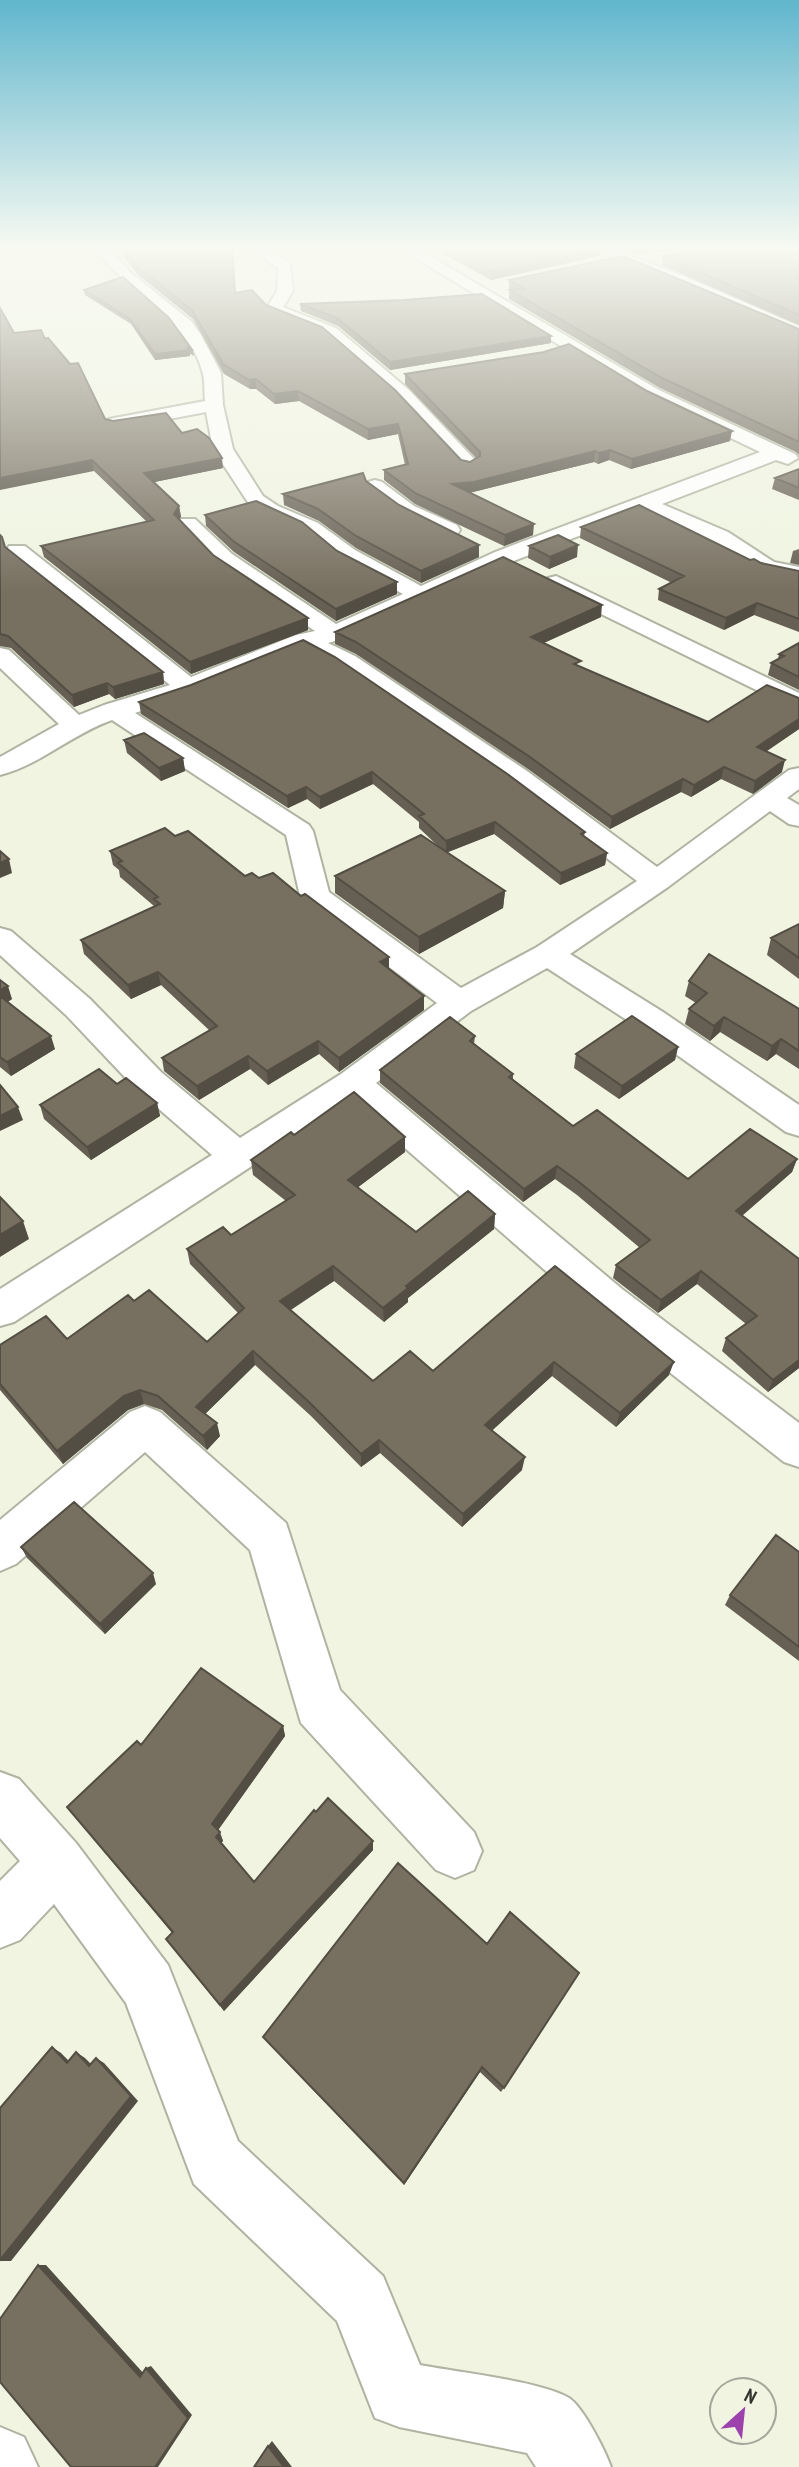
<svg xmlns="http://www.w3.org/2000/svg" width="799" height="2467" viewBox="0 0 799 2467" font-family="'PT Sans Narrow',sans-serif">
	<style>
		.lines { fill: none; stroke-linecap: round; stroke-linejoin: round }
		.minor-casing { stroke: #afb3a1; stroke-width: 4 }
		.minor { fill: #fff; fill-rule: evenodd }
		.wall { fill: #665f53 }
		.shaded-wall { fill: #534e43 }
		.building { fill: #776f60; stroke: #534e43; stroke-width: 2 }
	</style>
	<rect width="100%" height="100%" fill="#f0f4e1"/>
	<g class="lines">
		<g class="minor-casing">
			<path id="minor" d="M93 247H108L131 273 191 321 201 335 221 373 223 405 233 449 263 496 278 506 318 523 355 550 421 586 495 552 760 452 647 398 397 247H414L659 390 795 454 798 458 788 464 776 460 662 504 728 532 774 562 799 567V581L759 572 712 542 644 511 511 562 342 639 328 643 355 656 527 771 657 867 789 770 799 768V789L787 798 799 805V826L789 824 770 811 668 887 570 954 663 1012 799 1105V1136L786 1132 639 1028 547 968 471 1011 376 1083 622 1289 799 1423V1467L784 1462 594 1313 351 1101 14 1322 0 1326V1289L212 1155 137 1090 66 1015 0 955V928L11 931 90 999 161 1072 240 1138 341 1074 437 1003 304 903 300 896 286 835 112 720C72 734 40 765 0 775V757L59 724 0 668V648L9 650 79 715 104 705 170 685 9 556 6 551 9 546H25L191 677 296 635 315 631 216 564 181 527 177 523 181 519H195L232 554 336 624 403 594 339 560 304 531 264 514 249 504 213 449 206 412 116 429 109 427 107 423 109 419 205 401C204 393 205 382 203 374 191 321 125 290 93 247ZM304 649 337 666 507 783 637 881 537 947 461 988 329 892 313 831 309 825 135 713 192 694Z
				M247 247H264L290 263 293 291 283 307 336 328 409 390 475 460 478 464 475 468H461L397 398 324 334 268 312 266 309 277 291 278 268Z
				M588 247H607L686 277 799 326V337Z
				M375 480 382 482 414 506 457 525 460 530 457 535C432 541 387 505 368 490L365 486 368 482Z
				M556 576 799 693V711L548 588 545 583 548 578Z
				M145 1406 160 1412 286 1523 340 1690 474 1832 482 1851 474 1870 455 1878 436 1870 301 1723 250 1550 145 1452 16 1564 0 1571V1520L130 1412Z
				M0 1772 19 1779 76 1843 168 1965 238 2141 383 2276 420 2365C456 2372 541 2381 569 2398 583 2407 605 2450 611 2467H536L527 2453 399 2427 375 2418 337 2321 194 2184 126 2003 54 1904 20 1940 0 1948V1881L20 1861 0 1838Z
				M0 2427 24 2437 38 2467H0Z"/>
		</g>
		<use href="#minor" class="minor"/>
	</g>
	<path class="wall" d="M131 247H233L235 293 266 305 461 460 470 462 476 458 405 384V374L730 441 631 469 609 460 598 464 594 462 469 493 533 535 504 546 415 504 384 480V470L405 465 398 434 368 440 299 401 275 404 256 389H250L224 374 193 319 137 274 124 257 123 249 131 248Z
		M431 247H600L599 256 491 280Z
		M614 247H699L635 254Z
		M799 247V325L662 265 663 256Z
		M509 280 799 329V455L796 452 660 388 509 299Z
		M84 290 193 351 194 356 190 354V356L155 360 131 324 85 295Z
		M300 304 551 343 390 370 338 326 301 311Z
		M14 333 45 339 105 419 182 433 223 468 154 482 179 506 181 517 179 519 213 555 308 618V630L191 674 44 557 41 546 147 522 94 471Z
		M799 469V500L772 489 775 478Z
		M366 481 399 505 479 545V557L421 583 356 548 319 521 284 505 283 494Z
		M205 515 337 551 397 582V594L336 621 234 552 206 526Z
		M581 527 799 571V632L754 615 724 630 658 600 659 589 672 583 580 538Z
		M0 535 5 547 163 672 164 684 115 699 109 694 74 707 11 648 0 646Z
		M529 546 577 557 549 569 528 558Z
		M799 549V565L790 563 793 551Z
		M601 617 544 643 580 667 708 722 799 729 766 751 782 772 753 794 721 779 691 797 681 792 610 829 528 769 356 654 335 644V632Z
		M799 643V690L768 675 771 663 778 659 779 654Z
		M139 702 585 832 584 836 607 853 605 865 560 885 494 834 447 852 505 891 503 908 419 954 335 893V876L440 848 419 828V822L373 784 320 809 307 799 288 808 141 714Z
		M124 740 183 758 185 771 161 781 127 753Z
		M175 836 245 876 259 878 389 969 424 996V1010L339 1072 319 1054 268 1085 250 1069 199 1100 164 1071 162 1058 209 1030 161 985 131 999 84 954 81 940 154 906 120 877 119 870 113 865 110 851Z
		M799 924V979L767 955 771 938Z
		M0 980 12 999 8 1002 55 1049 11 1076 0 1067Z
		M689 981 799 1009V1069L776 1054 767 1061 720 1032 710 1041 685 1024 689 1009 696 1003 685 996Z
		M475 1036 474 1044 513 1074V1079L573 1126 688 1179 797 1159 792 1172 742 1216 799 1368 768 1392 722 1351 726 1338 746 1324 697 1284 658 1313 613 1278 616 1265 640 1248 577 1195 555 1179 523 1202 380 1083V1070Z
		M678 1047 675 1060 619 1099 574 1068 576 1054Z
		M157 1103 160 1116 91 1160 44 1119 40 1105Z
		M294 1135 405 1137V1152L358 1187 416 1232 495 1214 494 1229 408 1298V1302L384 1322 334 1281 291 1310 373 1381 433 1371 555 1266 669 1375 616 1427 552 1376 492 1430 522 1470 462 1527 380 1453 361 1467 311 1416 255 1365 205 1414 220 1436 207 1450 162 1410 144 1404 128 1410 63 1464 0 1390V1345L67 1339 134 1301 207 1342 238 1313 190 1264 187 1249 231 1235 286 1201 253 1175 251 1160Z
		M21 1547 156 1584 105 1634 27 1558Z
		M799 1552V1661L725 1605 730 1595Z
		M283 1726 285 1736 218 1830 223 1841 221 1843 254 1882 316 1812 373 1841V1850L224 2011 171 1945 172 1933 67 1807 141 1745Z
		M487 1944 579 1973 501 2092 480 2072 404 2185 267 2042 263 2037Z"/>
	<path class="shaded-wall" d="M600 247 599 256 491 280V271Z
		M636 247H699L635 254Z
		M551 336V343L390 370V362Z
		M190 350V356L155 360V354Z
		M256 379V389H250L249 380Z
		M298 391 299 401 275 404 274 394Z
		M398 424V434L368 440V429Z
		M732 431 730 441 631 469 632 459Z
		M610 450 609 460 598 464 599 453Z
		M595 451 594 462 473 492 452 495V484Z
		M222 458 223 468 145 484 144 473Z
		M92 460 94 471 0 490V478Z
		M179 506 181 517 175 525 174 514Z
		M534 524 533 535 504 546 505 535Z
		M479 545V557L421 583V571Z
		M578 545 577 557 549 569 550 557Z
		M397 582V594L336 621V609Z
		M757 603 754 615 724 630 726 618Z
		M602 605 601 617 530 649 531 637Z
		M308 618V630L191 674 190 662Z
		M163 672 164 684 115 699 113 687Z
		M107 683 109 694 74 707 72 695Z
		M799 719V729L754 760 757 747Z
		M183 758 185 771 161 781 159 768Z
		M785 760 782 772 753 794 755 781Z
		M724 767 721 779 691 797 694 785Z
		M372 772 373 784 320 809V797Z
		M683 779 681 792 610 829 612 817Z
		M306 787 307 799 288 808 287 796Z
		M495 822 494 834 446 853V841Z
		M607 853 605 865 560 885 561 873Z
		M9 859 12 873 0 878V863Z
		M505 891 503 908 419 954V937Z
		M389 957V970L380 962Z
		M158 972 161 985 131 999 128 985Z
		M8 986 12 999 0 1006V990Z
		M424 996V1010L339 1072V1058Z
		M724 1017 720 1032 710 1041 714 1026Z
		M51 1036 55 1049 11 1076 7 1062Z
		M781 1039 776 1054 767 1061 772 1046Z
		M318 1041 319 1054 268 1085 267 1071Z
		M678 1047 675 1060 619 1099 622 1086Z
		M248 1056 250 1069 199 1100 197 1086Z
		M157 1103 160 1116 91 1160 87 1147Z
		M18 1107 23 1120 0 1131V1116Z
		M405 1137V1152L349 1194 348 1180Z
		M797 1159 792 1172 732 1224 736 1211Z
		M557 1166 555 1179 523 1202 524 1189Z
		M495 1214 494 1229 408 1298V1302L384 1322 383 1308 406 1286Z
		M23 1221 29 1239 0 1257V1235Z
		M333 1266 334 1281 282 1315 280 1301Z
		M701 1271 697 1284 658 1313 661 1300Z
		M253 1351 255 1365 199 1420 196 1407Z
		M799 1360V1368L768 1392 773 1380Z
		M554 1362 552 1376 484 1438 485 1425Z
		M674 1362 669 1375 616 1427 620 1413Z
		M140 1390 144 1404 128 1410 63 1464 57 1451 124 1396Z
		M217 1423 220 1436 207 1450 203 1436Z
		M379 1440 380 1453 361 1467V1454Z
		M525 1457 522 1470 462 1527 463 1514Z
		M153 1573 156 1584 105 1634 100 1624Z
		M283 1726 285 1736 216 1833 212 1824Z
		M220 1832 223 1841 219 1845 216 1837Z
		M373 1841V1850L224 2011 220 2005Z
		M52 2047 61 2053 76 2068 67 2063Z
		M76 2052 85 2058 98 2071 89 2066Z
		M96 2058 104 2063 138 2101 11 2261H0Z
		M482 2067 480 2072 404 2185V2183Z
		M38 2265H46L145 2375 140 2377Z
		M151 2366 192 2415 158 2467H155L146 2368Z
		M272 2441 292 2467H284L268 2446Z"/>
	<path class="building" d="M134 247H232L235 293 252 290 266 305 322 327 395 390 461 460 470 462 480 456V452L405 374 544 352 569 344 647 391 732 431 632 459 610 450 599 453 595 451 474 482 452 484 534 524 505 535 415 493 384 470 408 464 398 424 368 429 298 391 274 394 256 379 249 380 223 364 192 310 135 265 123 249 135 248Z
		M447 247H600L491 271Z
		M738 247H799V315L663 256Z
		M623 256 799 329V442L662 378 510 290 525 289 509 280Z
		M123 277 169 318 193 351 187 347 190 350 155 354 130 319 84 290Z
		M482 294 551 336 390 362 337 318 300 304 404 300Z
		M0 308 14 333 41 330 45 339 48 338 70 364 78 363 105 419 113 421 166 413 182 433 197 429 209 438 222 458 144 473 179 506 174 514 213 555 308 618 190 662 41 546 154 520 92 460 0 478Z
		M799 469V488L775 478Z
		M363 473 366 481 399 505 479 545 421 571 356 536 318 509 283 494Z
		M256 501 302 522 337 551 397 582 336 609 233 541 205 515Z
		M639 505 750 560 754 559 761 563 799 571V619L757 603 726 618 659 589 684 576 581 527Z
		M0 535 2 537 5 547 163 672 113 687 107 683 72 695 8 636 0 634Z
		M558 535 578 545 550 557 529 546Z
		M503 557 602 605 531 637 581 661 574 664 708 722 767 685 799 698V719L757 747 785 760 755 781 724 767 694 785 683 779 612 817 530 757 356 642 335 632Z
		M303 640 335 657 506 773 585 832 581 834 607 853 561 873 495 822 446 841 419 816 424 814 372 772 320 797 306 787 287 796 139 702 191 685Z
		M799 643V677L771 663 784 656 779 654Z
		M144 733 183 758 159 768 124 740Z
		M165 828 175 836 188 831 245 876 252 873 259 878 273 873 301 896 305 894 389 957 380 962 424 996 339 1058 318 1041 267 1071 248 1056 197 1086 162 1058 217 1026 158 972 128 985 81 940 160 904 154 899 158 897 118 863 122 861 110 851Z
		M421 835 505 891 419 937 335 876Z
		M0 851 9 859 0 863Z
		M799 924V958L771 938Z
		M709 954 799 1009V1051L781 1039 772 1046 724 1017 714 1026 689 1009 707 993 689 981Z
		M0 980 8 986 0 990Z
		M0 996 51 1036 7 1062 0 1057Z
		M632 1016 678 1047 622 1086 576 1054Z
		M450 1017 475 1036 470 1041 513 1074 509 1077 573 1126 597 1110 688 1179 750 1129 797 1159 736 1211 799 1259V1360L773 1380 726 1338 757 1316 701 1271 661 1300 616 1265 650 1240 579 1182 557 1166 524 1189 380 1070Z
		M99 1069 117 1084 126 1078 157 1103 87 1147 40 1105Z
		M0 1085 18 1107 0 1116Z
		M354 1092 405 1137 348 1180 416 1232 468 1191 495 1214 406 1286 408 1288 383 1308 333 1266 280 1301 373 1381 410 1351 433 1371 555 1266 674 1362 620 1413 554 1362 485 1425 525 1457 463 1514 379 1440 361 1454 309 1402 253 1351 196 1407 217 1423 203 1436 158 1396 140 1390 124 1396 57 1451 0 1384V1345L46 1316 67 1339 128 1295 134 1301 149 1290 207 1342 244 1308 187 1249 223 1227 231 1235 295 1195 251 1160 291 1132 294 1135Z
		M0 1197 23 1221 0 1235Z
		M74 1502 153 1573 100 1624 21 1547Z
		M776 1535 799 1552V1647L730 1595Z
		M201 1668 283 1726 212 1824 220 1832 216 1837 254 1882 314 1810 316 1812 328 1798 373 1841 220 2005 166 1939 173 1932 67 1807 137 1741 141 1745Z
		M398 1863 487 1944 510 1912 579 1973 504 2088 482 2067 404 2183 263 2037Z
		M52 2047 67 2063 76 2052 89 2066 96 2058 131 2096 0 2260V2108Z
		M38 2265 140 2377 146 2368 188 2418 155 2467H71L0 2382V2319Z
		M268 2446 284 2467H254Z"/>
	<linearGradient id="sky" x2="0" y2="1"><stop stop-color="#60b6cd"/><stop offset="0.42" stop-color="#f8faf2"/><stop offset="1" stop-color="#f8faf2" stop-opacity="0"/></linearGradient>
	<rect width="799" height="592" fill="url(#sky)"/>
	<g transform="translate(743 2411) rotate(27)"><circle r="33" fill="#f0f4e1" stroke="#a4a799" stroke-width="2"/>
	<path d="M0-5L12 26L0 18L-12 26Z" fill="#9d42ad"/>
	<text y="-10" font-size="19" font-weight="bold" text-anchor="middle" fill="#33342d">N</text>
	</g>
</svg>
